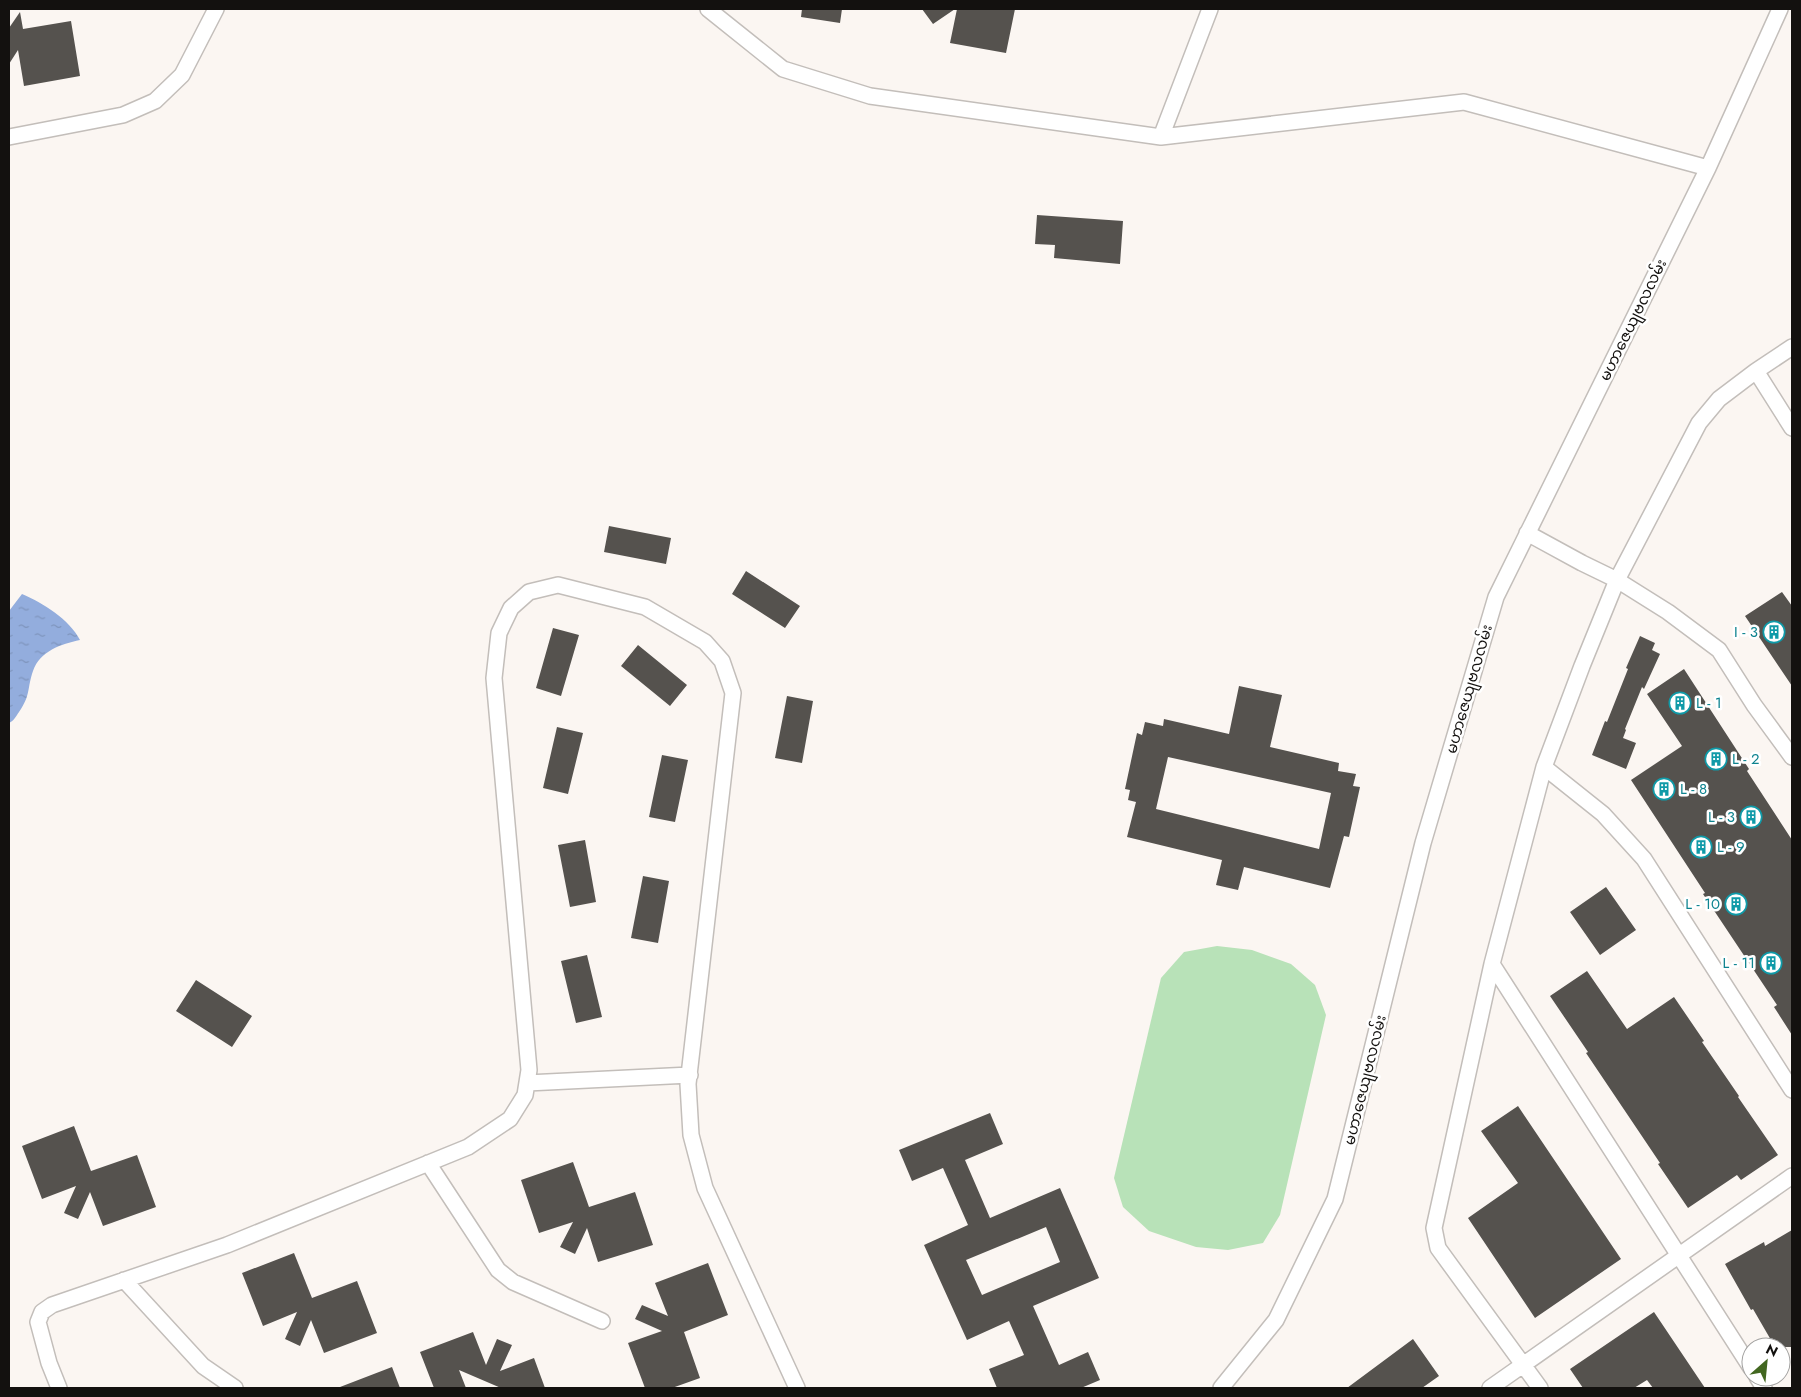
<svg xmlns="http://www.w3.org/2000/svg" width="1801" height="1397" viewBox="0 0 1801 1397" font-family="Jost,'Noto Sans Myanmar',sans-serif">
	<style>
		.green { fill: #b8e2b8 }
		.water { fill: url(#water-ripples) }
		.building { fill: #55524e; fill-rule: evenodd }
		.lines { fill: none; stroke-linecap: round; stroke-linejoin: round }
		.minor-casing { stroke: #c3beba; stroke-width: 18 }
		.minor { stroke: #fff; stroke-width: 15 }
		.labels { text-anchor: middle; dominant-baseline: central; stroke-width: 5; stroke-linejoin: round; paint-order: stroke }
		.street-label { font-size: 15px; fill: #13110f; stroke: #fff }
		.culture-label { font-size: 15px; fill: #0d838f; stroke: #fff; text-anchor: end }
	</style>
	<defs>
		<pattern id="water-ripples" width="26" height="14" patternUnits="userSpaceOnUse" patternTransform="scale(1.25)"><rect width="26" height="14" fill="#93addd"/><path d="M2 4q2-2 4 0t4 0M15 11q2-2 4 0t4 0" fill="none" stroke="#7e94bc"/></pattern>
	</defs>
	<rect width="100%" height="100%" fill="#fbf6f2"/>
	<path class="green" d="M1217 946 1252 950 1291 964 1315 985 1326 1015 1280 1215 1263 1243 1228 1250 1196 1247 1149 1231 1123 1207 1114 1178 1161 978 1184 952Z"/>
	<path class="water" d="M22 594C43 603 69 619 80 640 61 644 40 651 33 671 27 688 31 695 19 712 16 716 14 721 9 723V611Z"/>
	<path class="building" d="M802 9H842L840 23 801 17Z
		M922 9H955L933 24Z
		M957 9H1015L1006 53 950 43Z
		M20 12 23 29 71 21 80 76 24 86 18 50 9 64V28Z
		M1037 215 1123 221 1120 264 1054 258 1055 245 1035 244Z
		M609 526 671 538 666 564 604 552Z
		M746 571 800 606 785 628 732 594Z
		M1782 592 1792 606V686L1745 616Z
		M553 628 579 635 561 696 536 688Z
		M1640 636 1655 643 1652 650 1660 654 1644 689 1642 687 1625 729 1626 730 1623 738 1636 743 1626 769 1592 755 1605 721 1607 722 1628 669 1626 668Z
		M638 645 687 685 670 706 621 666Z
		M1684 669 1749 769 1747 771 1792 840V1035L1774 1007 1777 1005 1703 894 1705 893 1631 780 1682 746 1647 694Z
		M1239 686 1282 695 1270 747 1339 763 1338 771 1356 774 1353 786 1360 787 1349 837 1344 836 1330 888 1244 867 1238 890 1216 885 1222 860 1127 837 1136 802 1128 800 1130 790 1125 789 1137 733 1142 735 1145 722 1163 726 1164 719 1229 734ZM1168 757 1331 793 1319 849 1156 809Z
		M787 696 813 701 802 763 775 758Z
		M557 727 583 733 568 794 543 788Z
		M662 755 688 760 675 822 649 817Z
		M585 840 596 902 570 907 558 845Z
		M643 876 669 881 658 943 631 938Z
		M1606 887 1636 930 1600 955 1570 912Z
		M587 955 602 1017 576 1023 561 961Z
		M1587 971 1627 1029 1674 997 1704 1041 1702 1042 1739 1096 1738 1097 1778 1155 1741 1180 1737 1175 1688 1208 1658 1164 1660 1163 1586 1053 1588 1052 1550 996Z
		M196 980 252 1016 232 1047 176 1011Z
		M1518 1106 1621 1259 1535 1318 1468 1218 1518 1183 1481 1131Z
		M990 1113 1003 1144 965 1160 990 1218 1060 1188 1099 1278 1033 1306 1059 1365 1088 1352 1100 1380 1081 1388H997L989 1369 1024 1355 1009 1321 967 1340 924 1245 968 1225 943 1168 912 1181 899 1150ZM1046 1227 1060 1262 982 1295 966 1260Z
		M74 1126 91 1171 137 1155 156 1207 103 1226 90 1192 78 1219 64 1213 76 1186 42 1199 22 1146Z
		M573 1162 589 1207 635 1192 653 1245 598 1262 587 1228 575 1254 560 1247 573 1222 539 1233 521 1180Z
		M1792 1230V1347H1775L1753 1309 1751 1310 1725 1264 1764 1242 1765 1246Z
		M294 1253 312 1298 357 1281 377 1333 324 1353 311 1320 300 1346 285 1339 297 1312 263 1326 242 1273Z
		M708 1263 728 1315 684 1332 700 1378 672 1388H645L628 1343 662 1331 635 1319 642 1305 668 1316 655 1283Z
		M1654 1312 1705 1388H1653L1647 1380 1634 1388H1583L1570 1369Z
		M473 1332 486 1365 497 1339 512 1345 500 1371 534 1358 545 1388H501L459 1370 466 1388H434L420 1352Z
		M1413 1339 1439 1376 1422 1388H1347Z
		M392 1367 400 1388H340V1387Z"/>
	<g class="lines">
		<g class="minor-casing">
			<path id="minor" d="M708 9 783 69 870 96 1161 137 1464 102 1708 168
				M9 137 123 115 155 101 182 75 216 9
				M1161 137 1210 9
				M1756 371 1792 428
				M1527 533 1582 563 1617 580 1668 612 1719 650 1754 705 1792 757
				M1544 767 1603 814 1644 859 1792 1090
				M1492 964 1751 1368
				M527 1083 690 1075
				M428 1163 498 1270 513 1282 602 1321
				M124 1280 203 1366 235 1388
				M1757 1377 1764 1388
				M59 1388 49 1363 38 1322 42 1312 52 1305 227 1245 468 1147 510 1119 525 1095 529 1070 494 678 499 633 511 608 529 592 558 585 645 607 705 642 722 661 733 693 688 1084 691 1135 705 1188 797 1388
				M1221 1388 1276 1320 1335 1199 1423 843 1496 597 1708 168 1780 9
				M1490 1388 1792 1176
				M1540 1388 1438 1248 1434 1228 1492 964 1544 767 1582 666 1617 580 1699 423 1719 399 1756 371 1792 347"/>
		</g>
		<use href="#minor" class="minor"/>
	</g>
	<defs>
		<g id="building-ring" transform="scale(1.125)"><circle r="9.5" fill="#fff" stroke="#0f9aa8" stroke-width="1.5"/><path d="M-4-6H4V6H1V3H-1V6H-4ZM-2.5-4.3h1.7v1.8h-1.7ZM.8-4.3h1.7v1.8H.8ZM-2.5-1h1.7V.8h-1.7ZM.8-1h1.7V.8H.8Z" fill="#0f9aa8"/></g>
	</defs>
	<g fill-rule="evenodd">
		<use href="#building-ring" x="1774" y="632"/>
		<use href="#building-ring" x="1680" y="703"/>
		<use href="#building-ring" x="1716" y="759"/>
		<use href="#building-ring" x="1664" y="789"/>
		<use href="#building-ring" x="1751" y="817"/>
		<use href="#building-ring" x="1701" y="847"/>
		<use href="#building-ring" x="1736" y="904"/>
		<use href="#building-ring" x="1771" y="963"/>
	</g>
	<g class="labels">
		<g class="street-label">
			<text transform="translate(1633 320) rotate(-64)">မဟာဇေယျဗလလမ်း</text>
			<text transform="translate(1469 689) rotate(-74)">မဟာဇေယျဗလလမ်း</text>
			<text transform="translate(1365 1080) rotate(-76)">မဟာဇေယျဗလလမ်း</text>
		</g>
		<g class="culture-label">
			<text x="1758" y="632">I - 3</text>
			<text x="1696" y="703" text-anchor="start">L - 1</text>
			<text x="1732" y="759" text-anchor="start">L - 2</text>
			<text x="1680" y="789" text-anchor="start">L - 8</text>
			<text x="1735" y="817">L - 3</text>
			<text x="1717" y="847" text-anchor="start">L - 9</text>
			<text x="1720" y="904">L - 10</text>
			<text x="1755" y="963">L - 11</text>
		</g>
	</g>
	<rect width="1801" height="1397" fill="none" stroke="#13110f" stroke-width="20"/>
	<g transform="translate(1766 1362) rotate(27)"><circle r="24" fill="#ffffff" stroke="#a1a09f"/>
	<path d="M0-4L9 19L0 12L-9 19Z" fill="#426720"/>
	<text y="-8" font-size="14" font-weight="bold" text-anchor="middle" fill="#13110f">N</text>
	</g>
</svg>
